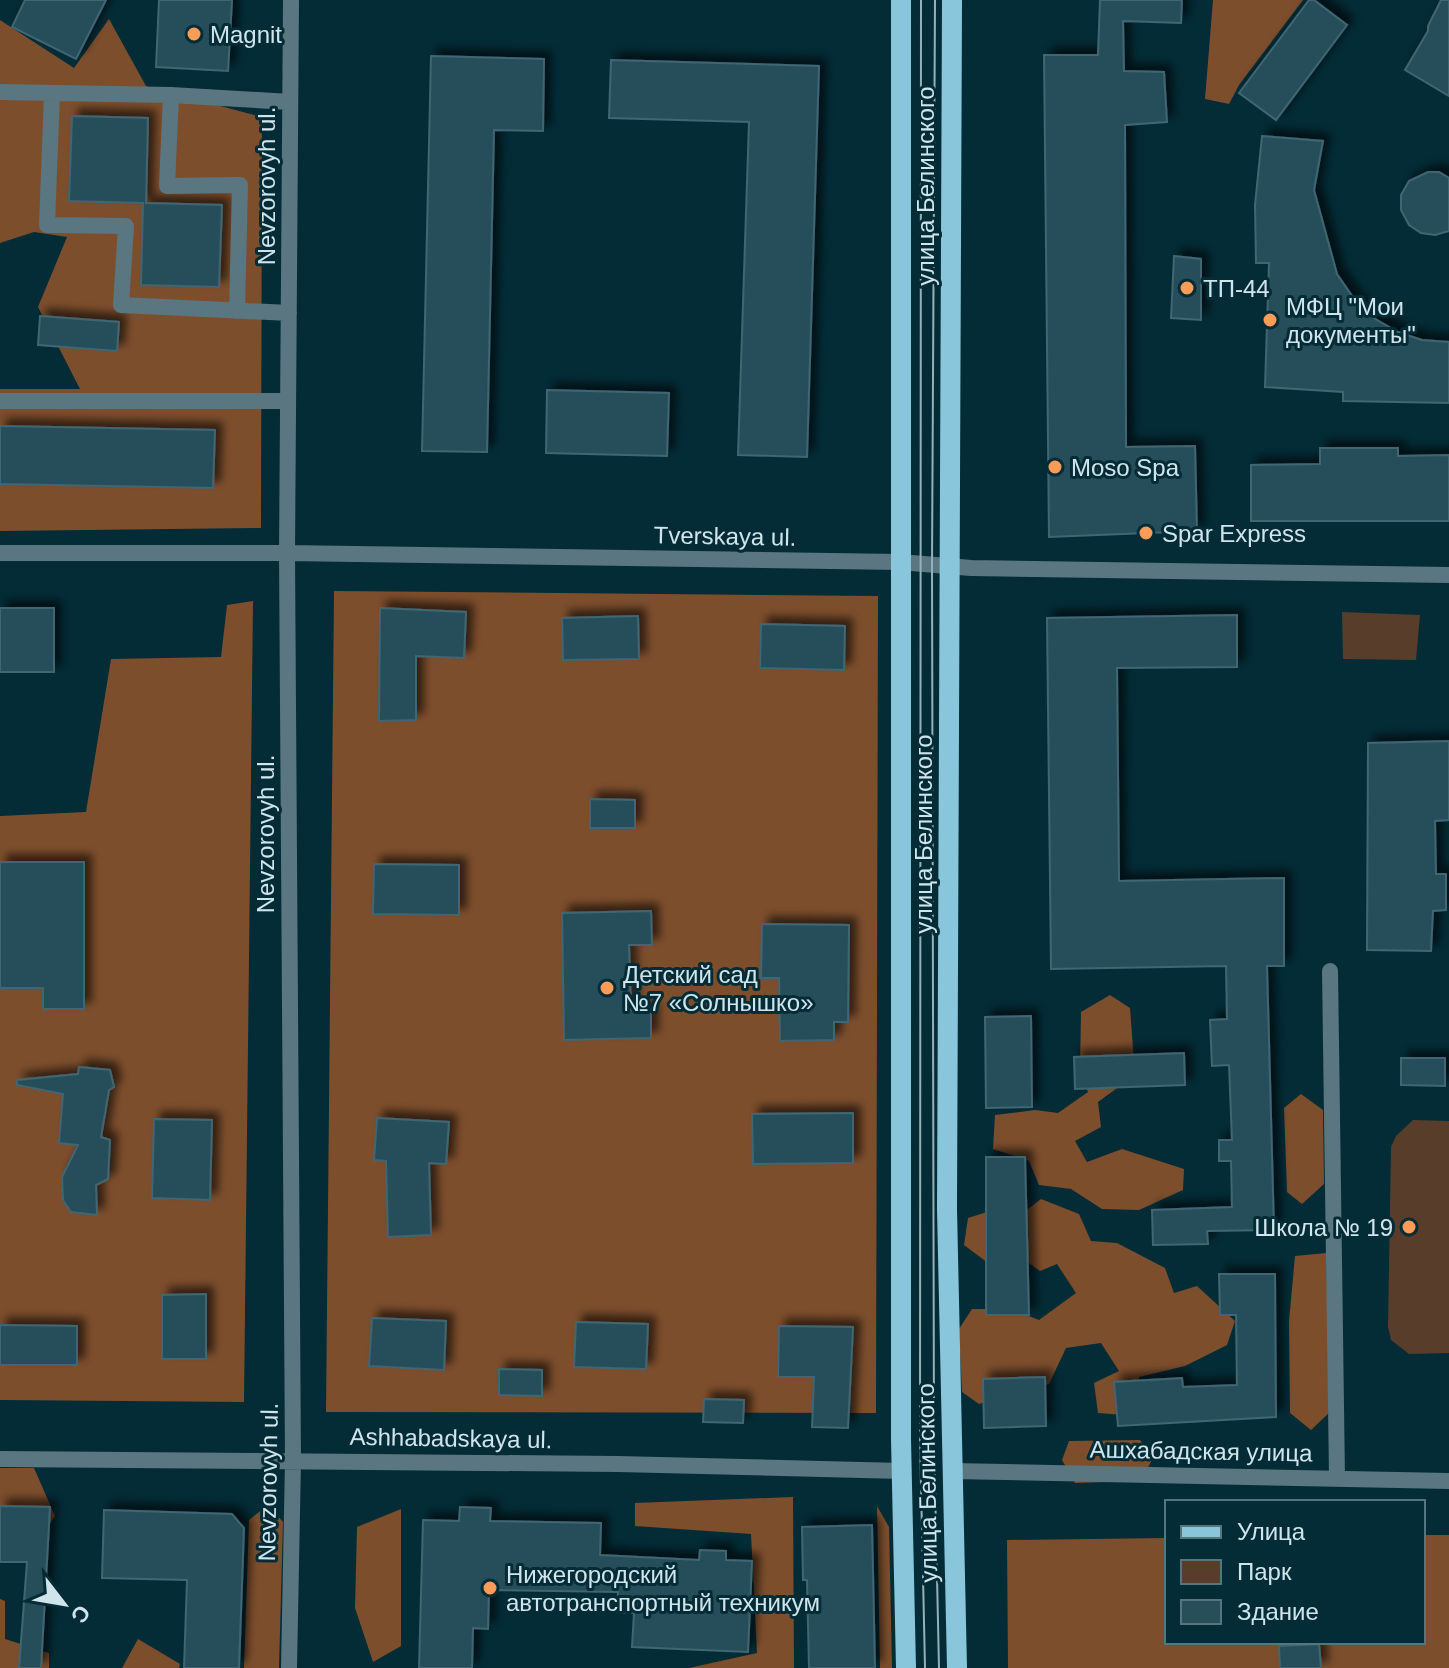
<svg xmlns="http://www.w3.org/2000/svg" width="1449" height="1668" viewBox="0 0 1449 1668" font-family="Arial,sans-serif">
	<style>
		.green { fill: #583d2b }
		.forest { fill: #7d4e2c }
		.building { fill: #284e5a; stroke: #406573; stroke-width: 2; filter: url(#shadow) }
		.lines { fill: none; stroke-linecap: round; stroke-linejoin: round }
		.street { stroke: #5a7680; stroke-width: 16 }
		.primary { stroke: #8ac6db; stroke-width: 20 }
		.tram { stroke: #96b0b9; stroke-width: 2 }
		.poi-dot { fill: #fd9c56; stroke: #032c37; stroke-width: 3 }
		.labels { text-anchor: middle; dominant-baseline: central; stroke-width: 6; stroke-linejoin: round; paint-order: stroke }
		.poi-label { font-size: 24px; fill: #d0e4ec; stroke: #032c37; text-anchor: start }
		.street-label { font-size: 24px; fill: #d0e4ec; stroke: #032c37 }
	</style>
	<defs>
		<filter id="shadow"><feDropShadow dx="7" dy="-7" stdDeviation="4" flood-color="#0009"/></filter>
	</defs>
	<rect width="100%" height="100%" fill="#032c37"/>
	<path class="green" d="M1342 612 1420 615 1416 660 1343 659Z
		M1413 1120 1449 1121V1353L1409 1354 1391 1340 1388 1327 1391 1147 1396 1136Z"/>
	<path class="forest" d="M1213 0H1303L1239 85 1229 104 1205 99Z
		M109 19 146 86 262 117 261 528 0 531V389H80L38 307 67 237 34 232 0 243V20L74 68Z
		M334 591 878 596 876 1413 326 1412Z
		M253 601 244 1402 0 1400V816L86 812 111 659 221 657 227 605Z
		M1110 995 1130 1008 1135 1075 1098 1102 1101 1127 1075 1141 1087 1162 1122 1149 1184 1169 1183 1190 1139 1210 1102 1209 1071 1189 1039 1185 1029 1161 993 1149 995 1115 1035 1110 1058 1113 1088 1092 1080 1070 1081 1012Z
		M1301 1094 1323 1110 1324 1184 1302 1204 1287 1192 1284 1108Z
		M1041 1199 1079 1214 1091 1241 1117 1243 1165 1268 1174 1293 1197 1286 1235 1321 1227 1345 1185 1366 1139 1377 1138 1395 1124 1415 1098 1413 1094 1383 1119 1371 1101 1343 1066 1348 1049 1384 979 1404 962 1392 959 1329 972 1309H1011L1039 1320 1076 1293 1057 1264 1040 1271 1019 1256 996 1269 964 1245 968 1218 993 1210 1016 1218Z
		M1326 1253 1330 1412 1311 1430 1290 1413 1289 1321 1295 1256Z
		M1140 1440 1154 1456 1141 1481 1075 1483 1062 1460 1069 1441Z
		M0 1468H34L55 1516 37 1542H0Z
		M793 1497 794 1668H689L757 1653 751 1534 635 1526V1503Z
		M268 1505 283 1522 279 1668H244L249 1520Z
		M877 1506 889 1527 892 1668H880Z
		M401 1509V1646L373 1662 355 1608 357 1527Z
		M1423 1535H1449V1668H1008L1007 1540 1167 1538V1642H1423Z
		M0 1599 5 1601V1639L49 1653V1668H0Z
		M138 1639 180 1664 179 1668H122Z"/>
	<path class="building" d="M25 0H106L76 59 12 27Z
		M159 0H232L228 71 156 67Z
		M1100 0H1182L1181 23 1123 21 1124 71 1164 72 1167 122 1125 125 1126 447 1195 446 1197 531 1049 537 1044 55H1098Z
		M1309 0H1314L1347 25 1276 120 1239 93Z
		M1441 0H1449V96L1405 70 1428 31V26Z
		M431 56 544 59 543 131 494 130 487 452 422 451Z
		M611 60 819 66 807 457 738 455 749 122 609 118Z
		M72 116 148 118 146 203 222 205 219 287 141 285 143 203 69 201Z
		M1262 136 1323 141 1314 190 1337 274 1359 306 1377 320 1398 332 1422 340 1449 342V403L1343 401V392L1265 387 1269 263H1256L1255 205Z
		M1428 172H1439L1449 178V231L1435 235 1421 233 1409 225 1401 210V195L1409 181Z
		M1174 256 1201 259V320L1171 318Z
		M40 316 119 322 117 351 38 345Z
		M547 390 669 393 667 456 546 453Z
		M0 426 215 430 213 488 0 484Z
		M1320 448H1398V456L1449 455V521H1251V465L1320 464Z
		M0 608H54V672H0Z
		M380 608 466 612 464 658 416 656V720L379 721Z
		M1237 615V667L1117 668 1119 881 1284 878V966H1267L1274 1230 1207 1231 1208 1244 1153 1245 1152 1210 1232 1207 1231 1161H1219V1140H1232L1229 1065 1212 1066 1210 1020 1227 1019 1226 966 1051 969 1047 618Z
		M638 616 639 659 563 660 562 618Z
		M761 624 845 626 844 670 760 668Z
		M1449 741V820L1435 821 1436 874H1446V910L1433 911 1431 951 1367 950 1368 743Z
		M590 799 635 800V828H590Z
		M0 862H84V1009H43V988H0Z
		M374 864 459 865V915L373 914Z
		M651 911 652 945H629L631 1010 651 1009V1038L564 1040 562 913Z
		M762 924 849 925 848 1022H834V1040L780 1041 779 978H761Z
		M1031 1016 1032 1107 986 1108 985 1017Z
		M1184 1053 1185 1085 1075 1089 1074 1057Z
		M1401 1058H1445V1086L1401 1085Z
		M79 1067 110 1070 114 1087 109 1090 101 1137 110 1140 108 1179 96 1185 97 1215 71 1212 63 1200 62 1177 78 1145 59 1143 63 1094 17 1085V1080L78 1074Z
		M853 1113V1163L753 1164 752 1114Z
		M377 1118 449 1122 446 1164 429 1163 431 1235 388 1237 386 1161 374 1160Z
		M154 1119 212 1120 210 1200 152 1198Z
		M986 1157H1025L1029 1315H986Z
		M1219 1274H1275L1276 1417 1118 1426 1114 1382 1182 1378 1183 1387 1237 1385 1236 1315H1220Z
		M206 1294V1359H162V1295Z
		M372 1318 446 1321 444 1370 369 1366Z
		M576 1322 648 1324 646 1369 574 1367Z
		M0 1325 77 1326V1365H0Z
		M779 1326 853 1327 848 1428 812 1427 814 1377H778Z
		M499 1369 542 1370V1396L499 1395Z
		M1045 1377 1046 1426 984 1428 983 1379Z
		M704 1399 744 1400 743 1423 703 1422Z
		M0 1506 50 1507 41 1668H19L27 1562H0Z
		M460 1507 491 1508 490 1521 601 1523 600 1555 699 1560 700 1550 726 1551V1560L752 1561 748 1652 632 1647 634 1613 617 1612 618 1592 489 1590 488 1629 473 1628 472 1668H419L423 1520 459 1521Z
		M104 1510 232 1514 244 1528 239 1668H184L187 1580 102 1578Z
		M872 1525 875 1668H809L807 1580H803L802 1527Z
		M1319 1644 1321 1668H1280L1279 1646Z"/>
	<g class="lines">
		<path class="street" d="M0 92 171 95 290 102
			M52 94 47 225 126 226 121 305 289 313
			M171 95 167 186 240 185 237 311
			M0 401H288
			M0 553H287L900 562 971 568 1449 575
			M1330 971 1337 1478
			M0 1459 618 1464 902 1471
			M952 1471 1449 1481
			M289 1668 293 1461 287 553 291 0"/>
		<path class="primary" d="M901 0V1439L906 1668
			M952 0 947 1209 957 1668"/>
		<path class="tram" d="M921 0 920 1439 925 1668
			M935 0 932 566 934 1438 939 1668"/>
	</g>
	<g class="poi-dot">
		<circle cx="194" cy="34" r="8"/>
		<circle cx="1187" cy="288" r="8"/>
		<circle cx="1270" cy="320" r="8"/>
		<circle cx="1055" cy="467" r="8"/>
		<circle cx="1146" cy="533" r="8"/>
		<circle cx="607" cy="988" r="8"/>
		<circle cx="1409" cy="1227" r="8"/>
		<circle cx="490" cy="1588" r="8"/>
	</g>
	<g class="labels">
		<g class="poi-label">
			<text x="210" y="34">Magnit</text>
			<text x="1203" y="288">ТП-44</text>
			<text x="1286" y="306">МФЦ "Мои<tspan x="1286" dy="28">документы"</tspan></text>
			<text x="1071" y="467">Moso Spa</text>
			<text x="1162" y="533">Spar Express</text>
			<text x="623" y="974">Детский сад<tspan x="623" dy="28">№7 «Солнышко»</tspan></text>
			<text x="1393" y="1227" text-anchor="end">Школа № 19</text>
			<text x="506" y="1574">Нижегородский<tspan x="506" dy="28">автотранспортный техникум</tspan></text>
		</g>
		<g class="street-label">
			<text transform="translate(266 186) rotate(-90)">Nevzorovyh ul.</text>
			<text transform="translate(925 186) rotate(-90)">улица Белинского</text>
			<text transform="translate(725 536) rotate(1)">Tverskaya ul.</text>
			<text transform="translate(265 834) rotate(-90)">Nevzorovyh ul.</text>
			<text transform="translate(923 834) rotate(-90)">улица Белинского</text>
			<text transform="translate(451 1438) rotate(1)">Ashhabadskaya ul.</text>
			<text transform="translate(1201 1451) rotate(1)">Ашхабадская улица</text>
			<text transform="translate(268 1482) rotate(-89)">Nevzorovyh ul.</text>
			<text transform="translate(927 1483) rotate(-91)">улица Белинского</text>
		</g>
	</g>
	<rect x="1165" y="1500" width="260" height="144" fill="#032c37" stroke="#55767f" stroke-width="2"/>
	<rect x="1181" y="1526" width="40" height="12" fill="#8ac6db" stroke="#55767f" stroke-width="2"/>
	<text x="1237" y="1540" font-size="24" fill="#d0e4ec">Улица</text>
	<rect x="1181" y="1560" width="40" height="24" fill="#583d2b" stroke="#55767f" stroke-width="2"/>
	<text x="1237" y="1580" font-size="24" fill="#d0e4ec">Парк</text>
	<rect x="1181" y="1600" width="40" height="24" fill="#284e5a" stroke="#55767f" stroke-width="2"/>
	<text x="1237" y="1620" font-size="24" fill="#d0e4ec">Здание</text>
	<g transform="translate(64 1604) rotate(121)" stroke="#032c37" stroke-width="6" paint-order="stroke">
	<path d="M0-6L14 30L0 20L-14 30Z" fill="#d0e4ec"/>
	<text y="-12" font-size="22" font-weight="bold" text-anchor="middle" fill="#d0e4ec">С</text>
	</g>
</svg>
